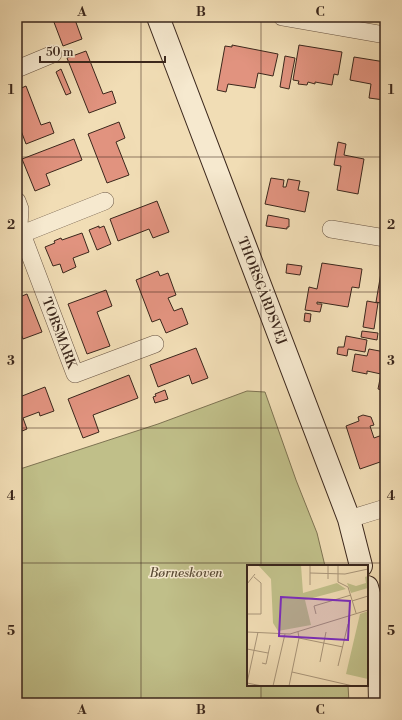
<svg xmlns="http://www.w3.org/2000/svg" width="402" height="720" viewBox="0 0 402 720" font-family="'Libre Bodoni',serif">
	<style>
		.green { fill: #c0bf89; stroke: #7e7352 }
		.building { fill: #e1937f; stroke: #3b271c }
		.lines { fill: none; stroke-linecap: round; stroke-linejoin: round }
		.street-casing { stroke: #685442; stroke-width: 18 }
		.secondary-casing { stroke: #3b271c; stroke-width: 24 }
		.street { stroke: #f6e9cf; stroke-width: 17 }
		.secondary { stroke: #f6e9cf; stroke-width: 22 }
		.grid { fill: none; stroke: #3b271c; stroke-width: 1; stroke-opacity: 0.55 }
		.labels { text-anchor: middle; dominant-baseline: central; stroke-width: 3; stroke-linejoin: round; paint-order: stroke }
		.street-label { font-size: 13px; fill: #3b271c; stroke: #f6e9cf }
		.park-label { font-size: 13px; font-style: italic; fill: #5c4d37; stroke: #f6e9cf }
		.inset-road { fill: none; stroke: #a89478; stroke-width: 1 }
		.view { fill: #7b2cbf; fill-opacity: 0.15; stroke: #7b2cbf; stroke-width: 2 }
		.inset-edge { fill: none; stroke: #3b271c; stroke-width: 2 }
		.neatline { fill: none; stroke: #3b271c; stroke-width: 1.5 }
		.grid-label { font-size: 13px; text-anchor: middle; font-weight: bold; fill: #3b271c }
	</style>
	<rect width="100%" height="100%" fill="#f1ddb5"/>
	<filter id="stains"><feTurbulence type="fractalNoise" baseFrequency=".005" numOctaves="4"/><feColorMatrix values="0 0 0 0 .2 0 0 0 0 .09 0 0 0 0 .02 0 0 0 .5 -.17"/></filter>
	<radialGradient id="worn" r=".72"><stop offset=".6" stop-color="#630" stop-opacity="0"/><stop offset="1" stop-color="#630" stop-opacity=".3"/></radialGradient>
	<path class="green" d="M247 391 265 392 296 480 317 533 325 566H248V685H348L349 703H17V470L158 424Z"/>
	<path class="building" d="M52 17H74L82 39 63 46Z
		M232 45 278 54 273 76 258 73 255 88 228 84 226 92 217 90 225 46 232 47Z
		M299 45 342 52 338 75 334 74 332 85 315 82V84L308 82 307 85 298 84 299 81 293 80Z
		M86 51 103 94 112 91 116 103 89 113 67 58Z
		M285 56 295 58 289 89 280 87Z
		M354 57 385 62 384 100 369 98 371 84 350 80Z
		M61 69 71 93 66 95 56 72Z
		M26 86 41 125 50 122 54 133 26 144 17 120V90Z
		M119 122 125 138 116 142 129 175 107 183 88 134Z
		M74 139 82 160 46 174 50 185 35 191 22 159Z
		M338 142 346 144 344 155 364 159 358 194 337 190 341 166 334 165Z
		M271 178 284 180 283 187H286L288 179 300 181 298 190 309 192 305 212 265 204Z
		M157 201 169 232 153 238 149 229 118 241 110 219Z
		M268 215 289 219V227H287V229L266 226Z
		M99 226V228L104 226 111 244 97 250 89 230Z
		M82 233 89 252 73 258 76 267 63 273 60 264 53 266 45 247 55 243 54 241 61 238 62 240Z
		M322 263 362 269 359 288 352 287 348 307 317 302V304H322L320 312 305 310 309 287 317 289Z
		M287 264 302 266 300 275 286 273Z
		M382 267 385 268V304L376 302Z
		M158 271 160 276 168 273 176 295 168 298 174 311 182 308 188 324 166 333 160 319 152 322 136 280Z
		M106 290 112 306 97 312 110 346 87 354 68 304Z
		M27 294 42 332 23 339 17 323V298Z
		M367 301 378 303 374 329 363 327Z
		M305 313 311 314 310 322 304 321Z
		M362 331 378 333 377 340 361 337Z
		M346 336 367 340 365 352 348 349 347 356 337 354 338 347H344Z
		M196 348 208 378 192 384 189 375 158 387 150 365Z
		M369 349 385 352V391L378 389 381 374 367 371V374L352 371 355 354 367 356Z
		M129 375 138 398 93 415 99 432 83 438 68 399Z
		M45 387 54 411 40 416 39 412 23 418 27 429 17 433V398Z
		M165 390 168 399 155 403 153 397 156 396 155 394Z
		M363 415 371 417 374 425 370 426 374 438 385 434V455L381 456 383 461 360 469 346 426 359 421 358 417Z"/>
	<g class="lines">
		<g class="street-casing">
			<path id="street" d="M282 17 385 35
				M17 69 53 54
				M17 201 20 209 19 226 75 374 155 344
				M331 229 385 238
				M22 234 105 201
				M349 519 385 508"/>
		</g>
		<g class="secondary-casing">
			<path id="secondary" d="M158 17 349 519 361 566
				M367 587 372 605 379 656 380 703"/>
		</g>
		<use href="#street" class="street"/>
		<use href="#secondary" class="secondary"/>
	</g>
	<path class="grid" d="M141 17V703M261 17V566M17 157H385M17 292H385M17 428H385M17 563H385M261 685V703"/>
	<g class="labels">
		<g class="street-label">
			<text transform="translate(262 291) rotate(69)">THORSGÅRDSVEJ</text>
			<text transform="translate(59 333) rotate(69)">TORSMARK</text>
		</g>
		<g class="park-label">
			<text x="186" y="573">Børneskoven</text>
		</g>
	</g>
	<g transform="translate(247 565)">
		<rect width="121" height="121" fill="#f1ddb5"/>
		<path d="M11 0H54L56 28 90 18 99 24 58 35 64 60 31 66 26 58 24 14ZM121 11V23L104 28 100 18 109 21 119 18 118 12ZM121 46V114L99 109 113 49Z" fill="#c0bf89"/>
		<path class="inset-road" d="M63 0V20M81 0V14M91 0V17L101 22 109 48M63 8 98 9 121 4M0 19 8 9M105 36 121 31M0 49H14V18L7 12M69 49 67 41 104 30M0 67 43 69 121 45M11 67 0 118 15 121M52 73 96 82M0 84 21 88M73 97 79 67M15 98 19 99 23 80M91 101 101 59M45 107 106 121M26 121 38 69M42 121 52 73 51 67"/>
		<path class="view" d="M34 32 103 36 101 75 32 71Z"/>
		<rect width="121" height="121" class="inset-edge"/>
	</g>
	<rect width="402" height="720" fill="none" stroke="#f1ddb5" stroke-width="44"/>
	<path d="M40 56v6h125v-6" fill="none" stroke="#3b271c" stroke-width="2"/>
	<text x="46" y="56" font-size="12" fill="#3b271c" stroke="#f6e9cf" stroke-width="3" paint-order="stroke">50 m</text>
	<rect x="22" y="22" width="358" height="676" class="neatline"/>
	<g class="grid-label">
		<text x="82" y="16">A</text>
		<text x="201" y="16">B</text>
		<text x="320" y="16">C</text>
		<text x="11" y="94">1</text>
		<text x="391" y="94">1</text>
		<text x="11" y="229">2</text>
		<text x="391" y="229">2</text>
		<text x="11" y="365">3</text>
		<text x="391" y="365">3</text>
		<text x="11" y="500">4</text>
		<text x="391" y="500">4</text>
		<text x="11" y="635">5</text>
		<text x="391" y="635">5</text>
		<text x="82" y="714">A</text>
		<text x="201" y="714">B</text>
		<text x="320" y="714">C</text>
	</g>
	<rect width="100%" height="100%" filter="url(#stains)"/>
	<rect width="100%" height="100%" fill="url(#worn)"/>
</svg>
